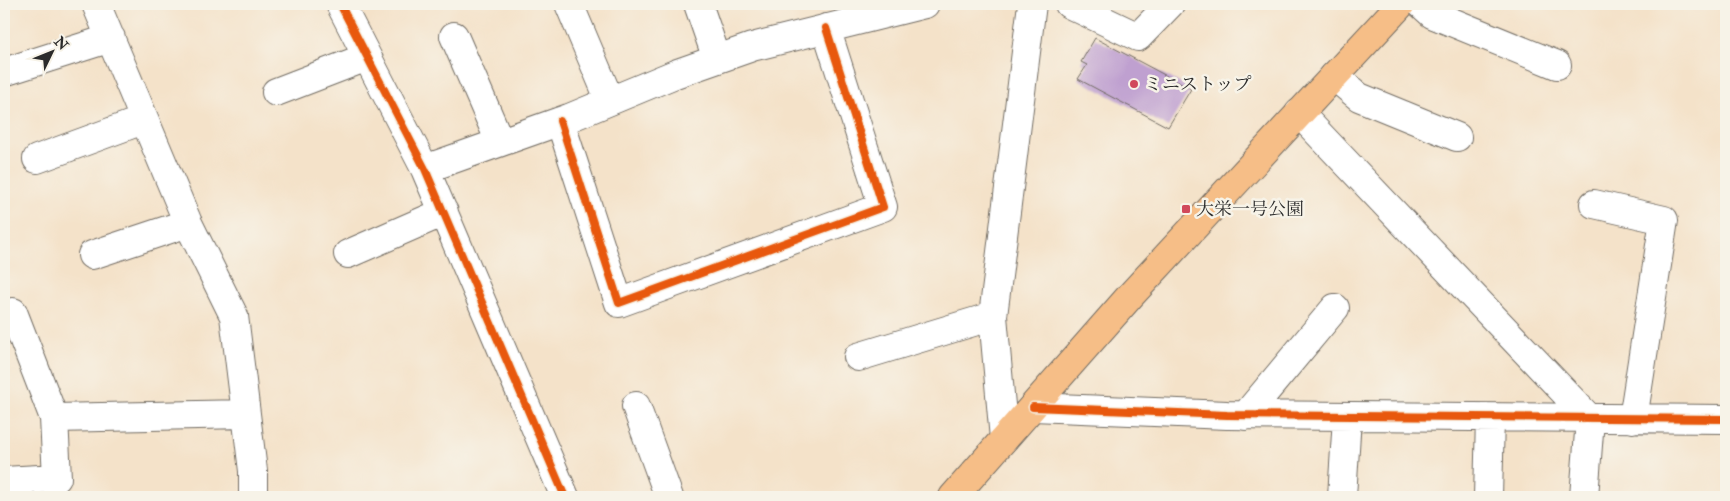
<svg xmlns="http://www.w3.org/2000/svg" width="1730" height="501" viewBox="0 0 1730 501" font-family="'IM FELL Double Pica','Noto Serif JP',serif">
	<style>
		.building { fill: #bfa0d0 }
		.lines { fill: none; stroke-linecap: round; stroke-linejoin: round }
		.minor-casing { stroke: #716b62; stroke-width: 30 }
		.major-casing { stroke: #716b62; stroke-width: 30 }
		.minor { stroke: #fff; stroke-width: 28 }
		.major { stroke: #f6be87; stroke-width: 28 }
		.cycleway-casing { stroke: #f7f3e8; stroke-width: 11 }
		.cycleway { stroke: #e8590c; stroke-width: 8 }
		.poi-dot { fill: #d1495b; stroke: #f7f3e8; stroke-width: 2 }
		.labels { text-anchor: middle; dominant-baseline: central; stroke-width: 5; stroke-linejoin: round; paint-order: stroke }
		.poi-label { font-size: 18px; fill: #2b2b2b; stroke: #f7f3e8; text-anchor: start }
	</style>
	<rect width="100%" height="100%" fill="#f7f3e8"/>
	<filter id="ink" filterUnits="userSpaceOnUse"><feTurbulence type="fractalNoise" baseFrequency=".02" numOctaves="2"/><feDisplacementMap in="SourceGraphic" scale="10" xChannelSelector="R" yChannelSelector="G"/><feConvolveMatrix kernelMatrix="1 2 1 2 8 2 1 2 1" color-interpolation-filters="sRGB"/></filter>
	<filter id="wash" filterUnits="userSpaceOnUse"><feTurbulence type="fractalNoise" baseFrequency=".0096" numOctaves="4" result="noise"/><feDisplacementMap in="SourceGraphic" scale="20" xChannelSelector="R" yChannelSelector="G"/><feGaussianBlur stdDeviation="1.12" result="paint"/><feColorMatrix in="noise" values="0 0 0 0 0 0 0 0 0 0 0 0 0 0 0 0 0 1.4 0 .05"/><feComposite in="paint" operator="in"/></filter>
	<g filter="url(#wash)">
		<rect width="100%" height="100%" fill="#f4e2c9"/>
		<g id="blocks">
			<path class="building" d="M1095 38 1191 89 1168 127 1078 79 1087 65 1081 62Z"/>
		</g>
	</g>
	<g filter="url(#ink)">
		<use href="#blocks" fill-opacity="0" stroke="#716b62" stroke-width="1"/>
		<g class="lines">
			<g class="minor-casing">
				<path id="minor" d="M96 4 188 223 234 316 253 471V497
					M340 4 425 169 565 497
					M569 4 610 101
					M698 4 717 59
					M1069 4 1138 37 1170 4
					M1421 4 1432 14 1557 65
					M454 36 500 142
					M4 72 111 38
					M1334 76 1359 97 1457 137
					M276 92 367 57
					M1299 113 1590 419 1584 497
					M560 121 619 303 883 207 826 28
					M37 159 143 120
					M425 169 569 118 675 74 752 47 925 4
					M1594 204 1664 220 1633 419
					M348 254 444 212
					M92 255 188 223
					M4 314 13 312 54 418 245 414
					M858 357 993 316
					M636 406 669 497
					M1033 407 1227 415 1726 419
					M1245 416 1335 308
					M1004 439 993 316 1032 4
					M4 481 57 478 54 418
					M1342 497 1347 417
					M1488 497 1490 418"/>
			</g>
			<g class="major-casing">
				<path id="major" d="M953 497 1131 295 1401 4"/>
			</g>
			<use href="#minor" class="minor"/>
			<use href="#major" class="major"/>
			<g class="cycleway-casing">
				<path id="cycleway" d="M340 4 425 169 565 497
					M560 121 619 303 883 207 826 28
					M1033 407 1227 415 1726 419"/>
			</g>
			<use href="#cycleway" class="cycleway"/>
		</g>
	</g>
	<g class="poi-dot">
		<circle cx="1134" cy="84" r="5"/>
		<rect x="1181" y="204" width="10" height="10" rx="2.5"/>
	</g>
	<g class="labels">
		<g class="poi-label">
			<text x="1144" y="84">ミニストップ</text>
			<text x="1196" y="209">大栄一号公園</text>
		</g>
	</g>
	<rect width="1730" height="501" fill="none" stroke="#f7f3e8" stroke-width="20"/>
	<g transform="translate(52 52) rotate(47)" stroke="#f7f3e8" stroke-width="4" paint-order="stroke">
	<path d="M0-4L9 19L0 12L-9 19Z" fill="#2b2b2b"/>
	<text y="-8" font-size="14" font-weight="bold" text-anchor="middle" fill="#2b2b2b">N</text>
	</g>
</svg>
